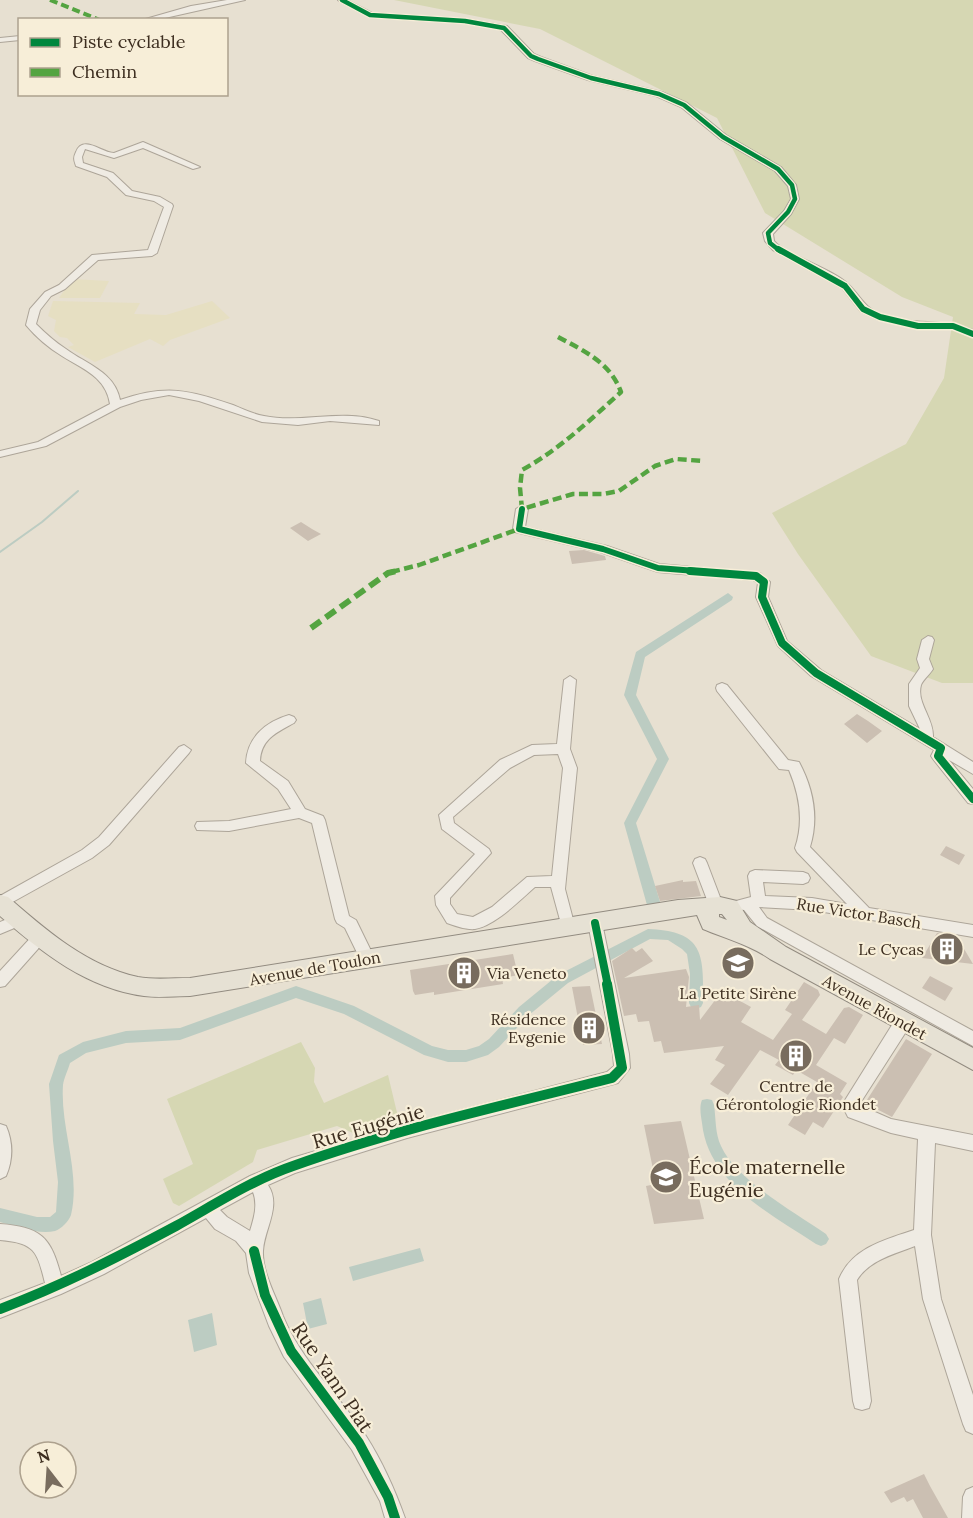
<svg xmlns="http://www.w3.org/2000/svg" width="973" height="1518" viewBox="0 0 973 1518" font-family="Lora,serif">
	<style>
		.farmland { fill: #e6dfc2 }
		.green { fill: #d6d7b3 }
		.water { fill: #bcccc2 }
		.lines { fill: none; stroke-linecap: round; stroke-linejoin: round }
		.stream { stroke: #bcccc2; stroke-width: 2 }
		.canal { fill: #bcccc2; fill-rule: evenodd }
		.building { fill: #cbbfb2 }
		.street-casing { stroke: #ada599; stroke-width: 2 }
		.primary-casing { stroke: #928b80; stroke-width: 2 }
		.street { fill: #efebe3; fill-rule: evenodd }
		.primary { fill: #e6e1d4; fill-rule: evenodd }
		.quiet-far2 { stroke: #54a441; stroke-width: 4; stroke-dasharray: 8 4; stroke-linecap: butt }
		.quiet-far1 { stroke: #54a441; stroke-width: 4.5; stroke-dasharray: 9 4.5; stroke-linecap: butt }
		.quiet { stroke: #54a441; stroke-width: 6; stroke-dasharray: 12 6; stroke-linecap: butt }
		.cycleway-far3-casing { stroke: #f7eed8; stroke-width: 7 }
		.cycleway-far2-casing { stroke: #f7eed8; stroke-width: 9 }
		.cycleway-far1-casing { stroke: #f7eed8; stroke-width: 11 }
		.cycleway-casing { stroke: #f7eed8; stroke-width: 14 }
		.cycleway-far3 { stroke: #00873e; stroke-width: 4.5 }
		.cycleway-far2 { stroke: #00873e; stroke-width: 6 }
		.cycleway-far1 { stroke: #00873e; stroke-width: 8 }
		.cycleway { stroke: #00873e; stroke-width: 10 }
		.labels { text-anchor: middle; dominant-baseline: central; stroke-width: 4.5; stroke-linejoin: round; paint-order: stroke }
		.street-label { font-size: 16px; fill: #3d2e20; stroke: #f7eed8 }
		.poi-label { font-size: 16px; fill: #3d2e20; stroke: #f7eed8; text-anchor: end }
		.near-street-label { font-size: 20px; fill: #3d2e20; stroke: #f7eed8 }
		.near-poi-label { font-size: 20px; fill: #3d2e20; stroke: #f7eed8; text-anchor: start }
	</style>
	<rect width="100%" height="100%" fill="#e7e0d1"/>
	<path class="farmland" d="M72 279 109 281 100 298H59Z
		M53 301 140 303 134 314 166 315 212 301 230 318 170 340 163 346 150 339 95 362 68 347 74 345 67 338 60 337 54 331 56 320 48 316Z"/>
	<path class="green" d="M394 0H973V683H942L871 656 798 554 772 513 906 444 944 378 953 317 902 297 765 213 717 118 540 29Z
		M301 1042 315 1068 314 1082 324 1103 388 1075 399 1121 353 1133 337 1126 257 1150 253 1162 179 1206 173 1203 163 1179 193 1164 167 1099Z"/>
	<path class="water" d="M420 1248 424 1261 353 1281 349 1267Z
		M321 1298 327 1324 308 1329 303 1303Z
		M212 1313 217 1345 194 1352 188 1320Z"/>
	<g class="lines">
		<path class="stream" d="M0 552 42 522 78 491"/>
		<path class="canal" d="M728 593 733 597 732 600 645 657 636 695 669 759 636 823 661 905 659 909 654 910 649 909 647 905 624 823 657 759 624 695 636 652Z
			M648 929C704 931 704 954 703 1003L701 1007 696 1009 691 1007 689 1003 690 974 687 954 682 949 668 940 650 939 568 983 529 1015 499 1047 488 1055 466 1062H448L424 1055 344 1014 296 998 180 1040 126 1043 86 1053 70 1063C68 1070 64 1078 63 1085 60 1128 81 1172 71 1215 69 1221 61 1229 55 1231 38 1235 16 1226 0 1222V1208L37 1217H50L56 1212 58 1182 53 1141 49 1084 59 1055 83 1042 126 1031 180 1028 296 986 354 1006 432 1046 448 1050H466L479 1046 489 1039 519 1007 558 975Z
			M707 1099 712 1100 714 1105C716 1118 715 1134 721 1146 736 1180 796 1213 826 1234L829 1239 826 1244 821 1246 816 1244C771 1214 708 1183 702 1123 701 1116 699 1107 702 1100Z"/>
	</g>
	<path class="building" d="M301 522 312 529 321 534 308 541 290 528Z
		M584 550 605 556 606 560 572 564 569 551Z
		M857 714 868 721 882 731 867 743 844 724Z
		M946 846 965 855 959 865 940 855Z
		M683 880V882L696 881 701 896 660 901 655 886Z
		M937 933 957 937 973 964 922 958Z
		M632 948 636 952 642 948 653 961 624 978 686 969 689 977 686 1007 699 1005 700 1020 722 991 751 1007 741 1022 773 1040 792 1014 785 1010 804 982 818 990 820 995 802 1020 826 1034 844 1008 849 1007 863 1015 845 1044 834 1038 816 1065 847 1083 840 1094 843 1097 823 1128 813 1122 805 1135 788 1125 817 1082 796 1070 793 1075 775 1065 779 1060 760 1050 728 1095 710 1084 725 1065 715 1060 724 1046 664 1053 661 1041 654 1042 649 1021 638 1022 636 1014 624 1016 612 961Z
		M513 954 518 975 502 978 503 984 434 995V992L415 995 413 991 410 970Z
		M930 976 953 988 945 1001 922 988Z
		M590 986 602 1044 583 1045 572 987Z
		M906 1039 932 1054 892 1117 865 1103Z
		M681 1121 704 1219 654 1224 646 1186 656 1184 644 1125Z
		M924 1474 930 1486 948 1518H923L913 1499 907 1502 904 1497 891 1503 884 1492Z"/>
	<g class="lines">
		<g class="street-casing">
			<path id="street" d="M227 0H245L156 20H142L191 6Z
				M338 0H347L372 13 465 19 507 26 534 54 541 57 593 76 662 92 687 103 726 135 781 167 796 185 799 199 791 214 773 234 774 241 777 244C797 259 834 270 849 285 862 298 864 308 883 315 915 326 943 318 973 330V337L952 329H918L877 319 860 311 842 288 773 250 765 241 763 233 784 211 791 199 788 186 775 171 720 139 681 107 656 96 588 80 535 61 528 58 501 30 497 28 465 23 370 17Z
				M20 36V40L0 42V38Z
				M143 142 200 167 193 169 143 148 114 158 85 149 82 157 83 163 113 173 132 191 160 197 172 204 173 206 157 253 152 256 98 260 65 289 51 296 40 310 36 324C45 333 55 342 66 349 86 364 115 372 120 400 167 384 188 390 233 405 243 409 253 414 264 416 302 424 341 408 379 421V425L330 421 298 425 262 422 199 401 169 395 141 400 120 407 46 446 0 457V451L38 442 110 404C106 377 83 369 62 356 49 348 36 337 26 325L30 309 45 292 59 285 92 255 148 250 164 207 154 201 126 195 107 177 76 166C74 160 73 158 76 152 83 134 102 153 114 153Z
				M522 505 528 509 525 527 607 546 659 564 760 573 770 582 768 597 787 641 821 670 920 729 909 706V684L920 668 917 659 922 640 928 636 932 637 934 640 929 659 933 669C930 674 923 680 921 685 916 703 934 718 933 737L973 762V774L949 760 973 789V804L968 803 933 759 931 756 934 750 811 676 778 646 756 597 758 583 753 580 658 572 600 552 515 532 513 529 516 509Z
				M570 676 576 680 570 749 577 768 565 889 575 927 573 931 568 933 563 931 551 887H535C520 900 496 925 475 929 467 930 455 926 447 923L436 905 435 896 475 854 442 829 439 815 500 760 532 745 557 744 564 680ZM558 754 563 768 552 876 527 877 492 907 473 917 457 914 450 904V898L491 853 489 849 454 823 453 817 510 768 534 755Z
				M722 683 727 685 788 760 799 762C813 788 819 818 810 847L869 908 973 925V937L812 910 759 907 767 918 973 1031V1046L757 926 744 910 736 909 734 905 736 901 751 897 748 876 750 872 755 870 803 872 808 874 810 878 808 882 803 884 763 882 765 896 812 898 847 904 797 852 795 848C804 822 800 796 789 770L779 769 717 691 716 688 717 685Z
				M289 715 294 717 296 720 294 723C276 733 261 739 260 761L288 781 305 809 323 816 325 820 349 916 356 920 375 959 372 963 367 965 362 963 345 928 337 923 335 919 312 823 299 818 229 831 197 830 195 826 197 822 229 821 291 809 278 789 246 763C247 738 265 722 289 715Z
				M184 745 191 750 189 753 109 845 92 858 0 909V896L82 850 99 837 179 747Z
				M700 857 705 859 707 863 723 905 721 909 716 911 711 909 709 905 693 863 695 859Z
				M19 914 24 916 26 920 24 924 0 934V922Z
				M595 917 600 919 602 923 629 1054 630 1068 618 1083 407 1138 295 1173 268 1185C282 1206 264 1229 263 1251 262 1272 276 1296 283 1316 301 1361 340 1396 366 1436 382 1461 395 1490 405 1518H385L380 1501 352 1450 284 1357 269 1326 249 1273 246 1253 236 1241 215 1229 206 1218 104 1274 61 1294 0 1318V1300L45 1283C37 1251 35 1243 0 1240V1224C41 1227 51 1237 61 1276L92 1262 250 1176 292 1158 407 1124 607 1072 614 1066 613 1054 588 923 590 919ZM253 1192C258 1205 254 1218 250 1231L227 1217 220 1210Z
				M40 931 45 933 47 937 45 941 5 986 0 987V971L35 933Z
				M903 1015 909 1017 911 1022 909 1027 859 1105 891 1119 973 1135V1151L935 1143 931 1235 941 1299 973 1395V1434L966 1431 963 1424 923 1299 915 1246C895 1254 869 1260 857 1280L871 1401 869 1408 862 1410 855 1408 853 1401 839 1279C852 1248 884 1240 914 1230L918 1139 891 1133 848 1117 842 1105 897 1017Z
				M0 1124 6 1126C13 1142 13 1160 6 1176L0 1179Z
				M973 1487V1518H962L963 1497 966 1490Z"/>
		</g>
		<g class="primary-casing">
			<path id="primary" d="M0 895 8 897C46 930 87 966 138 977 155 980 173 978 190 978L678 900 720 897 737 901 750 922 786 947 973 1048V1070L770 959C750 945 727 939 703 929L697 915 190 996C175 996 159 998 144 996 88 989 41 952 0 916ZM722 914 727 920 719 917V914Z"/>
		</g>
		<use href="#street" class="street"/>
		<use href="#primary" class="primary"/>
		<path class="quiet-far2" d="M50 0 100 20"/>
		<path class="quiet-far1" d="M558 337C584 351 610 362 621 392 589 421 560 449 522 470L520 488 522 509 573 494H603L619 491 655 466 676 459 703 461
			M391 572 419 565 519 529"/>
		<path class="quiet" d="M311 628 388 573 397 571"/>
		<g class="cycleway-far3-casing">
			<path id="cycleway-far3" d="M342 0 370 15 465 21 504 28 531 56 538 59 591 78 659 94 684 105 723 137 778 169 792 185 795 199 788 212 768 233 770 243 780 251"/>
		</g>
		<g class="cycleway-far2-casing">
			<path id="cycleway-far2" d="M778 249 845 286 863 309 880 317 918 326H953L973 334
				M522 509 519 529 603 549 658 568 708 572"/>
		</g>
		<g class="cycleway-far1-casing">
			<path id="cycleway-far1" d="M690 571 756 576 764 582 762 597 782 643 816 673 941 748 938 756 973 799
				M595 923 608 986"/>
		</g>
		<g class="cycleway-casing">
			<path id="cycleway" d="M254 1251 265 1295 291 1351 359 1443 388 1497 395 1518
				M0 1309C61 1286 118 1257 176 1226 214 1205 252 1180 293 1166 396 1129 506 1105 612 1078L622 1068 607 984"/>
		</g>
		<use href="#cycleway-far3" class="cycleway-far3"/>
		<use href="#cycleway-far2" class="cycleway-far2"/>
		<use href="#cycleway-far1" class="cycleway-far1"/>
		<use href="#cycleway" class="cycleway"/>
	</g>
	<defs>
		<g id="building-disc" transform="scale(1.725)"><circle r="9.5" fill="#786c5e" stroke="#f7eed8"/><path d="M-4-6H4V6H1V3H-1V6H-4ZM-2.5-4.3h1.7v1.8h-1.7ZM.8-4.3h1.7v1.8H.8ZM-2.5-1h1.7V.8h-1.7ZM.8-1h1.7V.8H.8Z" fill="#fff"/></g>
		<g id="school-disc" transform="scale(1.725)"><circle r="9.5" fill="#786c5e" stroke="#f7eed8"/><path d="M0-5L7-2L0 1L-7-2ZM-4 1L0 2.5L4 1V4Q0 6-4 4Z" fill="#fff"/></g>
	</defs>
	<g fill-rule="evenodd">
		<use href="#building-disc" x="947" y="949"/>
		<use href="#school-disc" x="738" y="963"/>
		<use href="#building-disc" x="464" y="973"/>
		<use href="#building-disc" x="589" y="1028"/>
		<use href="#building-disc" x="796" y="1056"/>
		<use href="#school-disc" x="666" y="1177"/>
	</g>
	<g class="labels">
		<g class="street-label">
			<text transform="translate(859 913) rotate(9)">Rue Victor Basch</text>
			<text transform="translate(315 968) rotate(-10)">Avenue de Toulon</text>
			<text transform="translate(875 1007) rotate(29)">Avenue Riondet</text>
		</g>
		<g class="poi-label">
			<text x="924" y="949">Le Cycas</text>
			<text x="487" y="973" text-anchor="start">Via Veneto</text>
			<text x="738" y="993" text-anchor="middle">La Petite Sirène</text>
			<text x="566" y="1019">Résidence<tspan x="566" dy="18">Evgenie</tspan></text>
			<text x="796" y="1086" text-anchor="middle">Centre de<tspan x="796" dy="18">Gérontologie Riondet</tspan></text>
		</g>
		<g class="near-street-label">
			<text transform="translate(368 1126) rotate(-16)">Rue Eugénie</text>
			<text transform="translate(333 1377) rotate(56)">Rue Yann Piat</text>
		</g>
		<g class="near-poi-label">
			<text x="689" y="1166">École maternelle<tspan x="689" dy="23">Eugénie</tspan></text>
		</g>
	</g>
	<rect x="18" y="18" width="210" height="78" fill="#f7eed8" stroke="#ada18e" stroke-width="1.5"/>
	<rect x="30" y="38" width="30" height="9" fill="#00873e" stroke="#ada18e" stroke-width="1.5"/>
	<text x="72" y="48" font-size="18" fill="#3d2e20">Piste cyclable</text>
	<rect x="30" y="68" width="30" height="9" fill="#54a441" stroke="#ada18e" stroke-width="1.5"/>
	<text x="72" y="78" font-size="18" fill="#3d2e20">Chemin</text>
	<g transform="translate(48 1470) rotate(343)"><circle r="28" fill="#f7eed8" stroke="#ada18e" stroke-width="1.5"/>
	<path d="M0-4.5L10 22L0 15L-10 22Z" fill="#786c5e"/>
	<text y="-9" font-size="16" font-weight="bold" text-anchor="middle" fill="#3d2e20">N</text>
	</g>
</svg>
